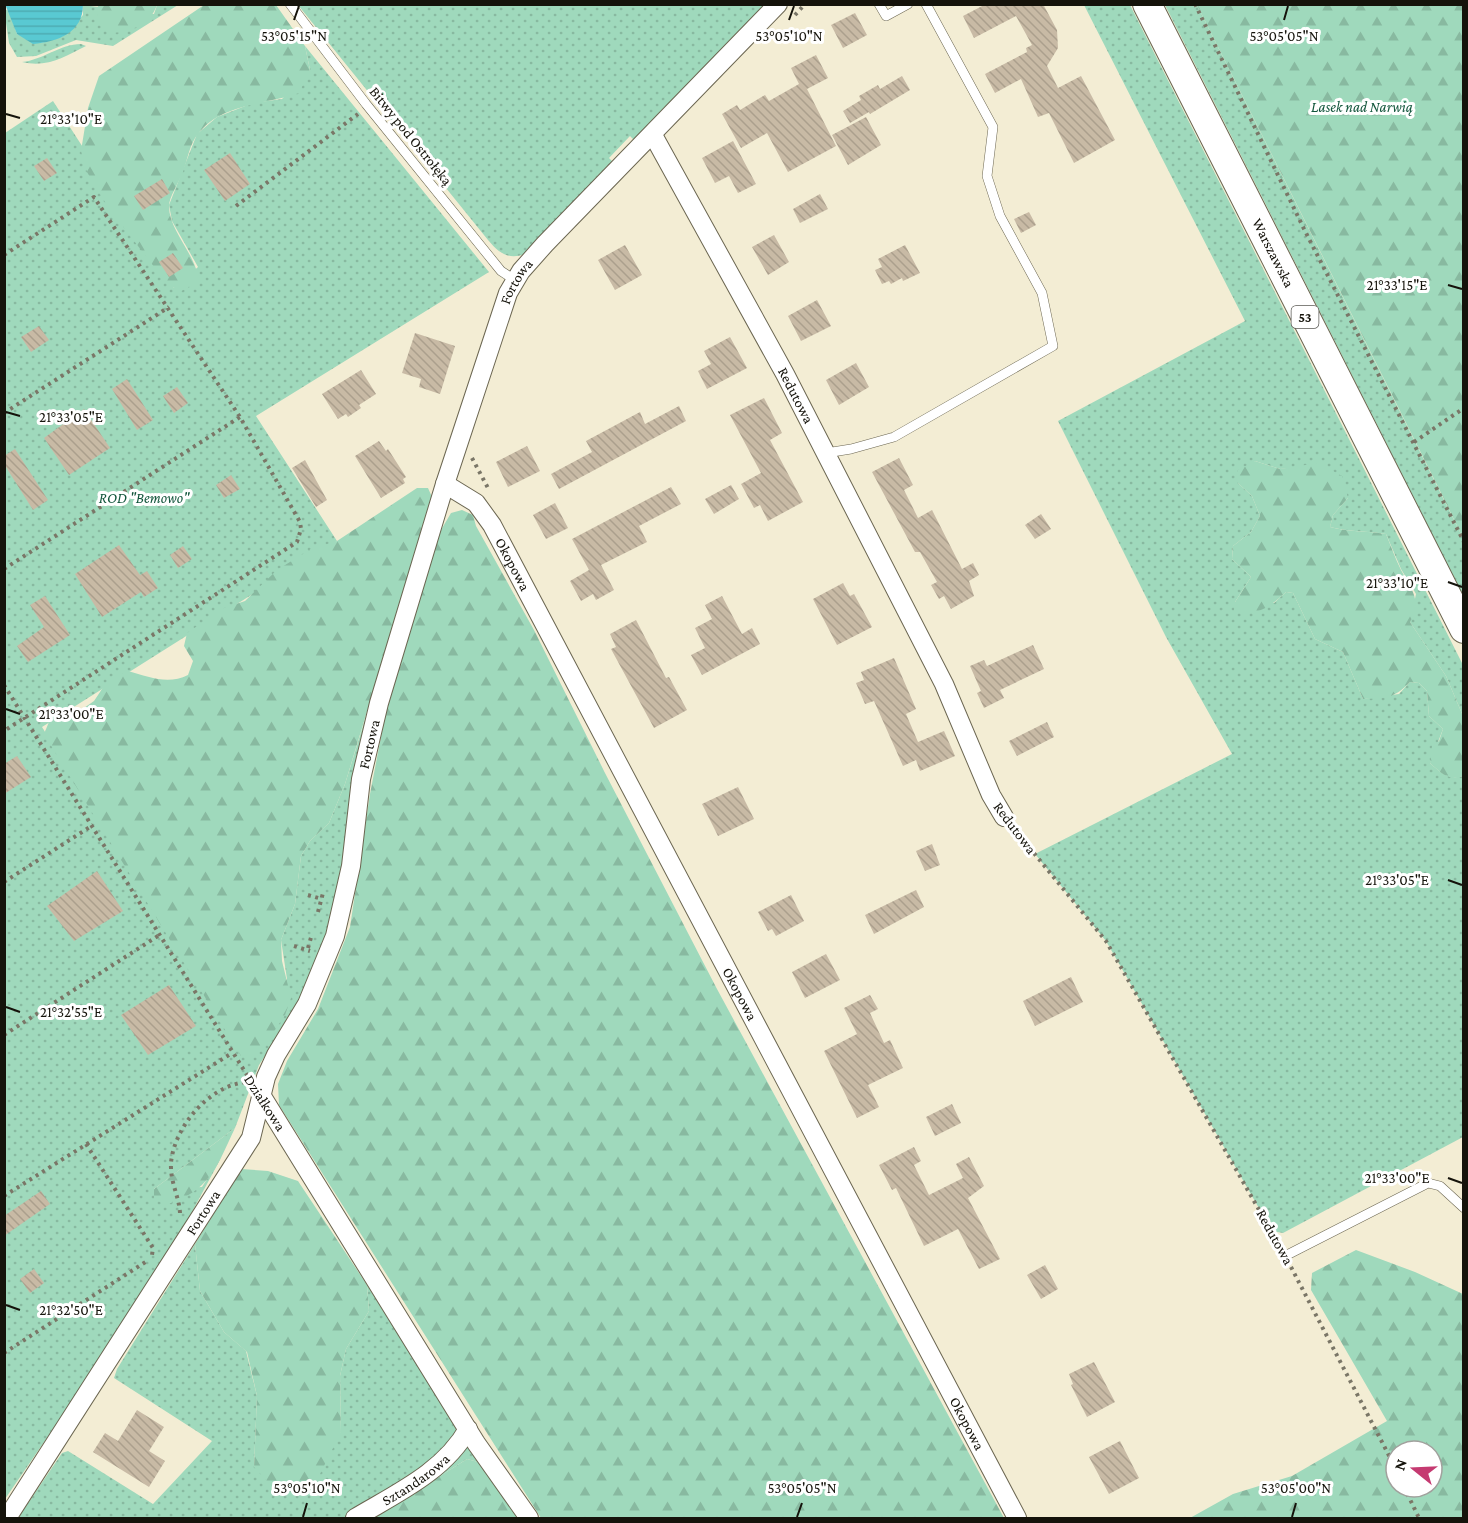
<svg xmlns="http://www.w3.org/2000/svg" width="1468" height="1523" viewBox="0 0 1468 1523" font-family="'Crimson Pro',serif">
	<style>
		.green { fill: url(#green-dots) }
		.forest { fill: url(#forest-firs); fill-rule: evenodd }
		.water { fill: url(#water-rules) }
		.building { fill: url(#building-back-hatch) }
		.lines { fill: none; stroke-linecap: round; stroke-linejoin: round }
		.service-casing { stroke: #6b6651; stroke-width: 10 }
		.minor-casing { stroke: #6b6651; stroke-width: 20 }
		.primary-casing { stroke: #6b6651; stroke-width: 30 }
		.path { stroke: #7a7667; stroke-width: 4; stroke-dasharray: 3 4.5; stroke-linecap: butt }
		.service { stroke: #fff; stroke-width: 9 }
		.minor { stroke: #fff; stroke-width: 18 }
		.primary { stroke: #fff; stroke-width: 28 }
		.ticks { fill: none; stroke: #15130b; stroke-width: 2 }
		.labels { text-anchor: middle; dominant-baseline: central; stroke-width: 6; stroke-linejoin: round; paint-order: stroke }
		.shield { fill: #fff; stroke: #5b5a54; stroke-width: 1.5 }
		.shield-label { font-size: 14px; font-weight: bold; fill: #15130b }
		.park-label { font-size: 15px; font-style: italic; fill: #11553b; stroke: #fff }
		.street-label { font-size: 15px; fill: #15130b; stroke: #fff }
		.ticks-label { font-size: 15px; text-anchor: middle; fill: #15130b; stroke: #fff; stroke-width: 6; stroke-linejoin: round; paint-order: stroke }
	</style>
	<defs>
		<pattern id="green-dots" width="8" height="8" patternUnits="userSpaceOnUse" patternTransform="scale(1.5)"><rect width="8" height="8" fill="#9fd9bc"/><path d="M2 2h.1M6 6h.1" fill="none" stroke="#88b9a0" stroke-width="1.8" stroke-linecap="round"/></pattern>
		<pattern id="forest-firs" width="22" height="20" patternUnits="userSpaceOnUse" patternTransform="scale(1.5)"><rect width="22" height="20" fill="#9fd9bc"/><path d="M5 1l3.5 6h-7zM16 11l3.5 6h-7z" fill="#88b9a0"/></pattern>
		<pattern id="water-rules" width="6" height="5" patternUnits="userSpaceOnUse" patternTransform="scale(1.5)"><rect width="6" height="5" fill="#59c9d2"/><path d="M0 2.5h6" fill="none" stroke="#4dacb3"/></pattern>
		<pattern id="building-back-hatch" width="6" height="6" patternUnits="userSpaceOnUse" patternTransform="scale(1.5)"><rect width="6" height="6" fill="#c8baa5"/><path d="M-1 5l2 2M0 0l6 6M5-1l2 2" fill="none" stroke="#ab9f8d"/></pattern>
	</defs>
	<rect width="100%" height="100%" fill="#f3edd4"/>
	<path class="green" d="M83 5 154 14 157 5H178L113 46 76 40 36 56 17 57 9 43 4 9 9 11 17 34 40 43 49 41 63 36 83 15Z
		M298 5H766L635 141 630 136 609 158 614 163 525 254C508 260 499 253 488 240Z
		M1084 5H1130L1463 665V716L1446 676 1410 622 1416 594 1401 569 1386 534C1367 531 1348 532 1330 527L1333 515 1348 498 1294 468 1280 469 1255 461 1238 483 1252 496 1260 516 1251 532 1233 546 1232 559 1251 577 1235 602 1274 603 1286 592 1293 593 1315 639 1343 652 1363 699 1399 694 1410 682 1419 683 1427 691 1429 716 1443 729 1430 763C1441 773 1448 780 1463 776V1137L1283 1233 1272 1231 1106 941 1035 854 1232 754 1166 637 1058 421 1245 321Z
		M1165 5H1197L1463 538V595Z
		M81 44 86 46C64 57 47 68 22 62 43 60 60 44 81 44Z
		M305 46 489 272 256 416 337 541 42 727 246 1056 287 979 281 940 295 904 301 856 310 841 329 823 345 784 371 700 339 897 315 972 286 1024 259 1065 235 1128 154 1189 202 1187 222 1156 170 1253 138 1305 5 1499V133L53 101 174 288 198 267 172 221 169 205 197 134 217 117 253 103 282 99 310 70Z
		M195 1244 200 1291 224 1332 246 1351 257 1396 254 1467 341 1432 340 1376 346 1349 369 1311 367 1285 478 1462 467 1459 374 1518H18L62 1453 68 1451 153 1504 212 1441 114 1378 117 1369Z"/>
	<path class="forest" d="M98 5V4L157 5C150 25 129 33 109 33L97 17Z
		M204 5H276L305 46 310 70 299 93C266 105 221 103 198 134 190 143 187 161 183 172 179 182 169 197 169 206 169 232 197 254 199 283L181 291 168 285 108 207 87 172 81 151 88 108 99 76Z
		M1197 5H1463V538L1443 497Z
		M1255 461 1280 469 1318 463 1342 476 1348 498 1333 515 1330 527C1347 532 1367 531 1386 534 1391 546 1395 558 1401 570 1411 589 1423 601 1410 622L1446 676 1463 716V776C1448 781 1441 773 1430 763L1432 746 1439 741 1443 729 1429 716 1427 691 1419 683 1410 682C1394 699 1385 698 1363 699L1343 652 1315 639 1293 593 1286 592C1271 606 1255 618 1234 610L1235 602 1251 577 1232 559 1233 546 1251 532 1260 516 1252 496 1238 483V470Z
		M417 488H428L432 497 345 784 329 823 310 841 301 856 295 904 281 940 282 961 291 998 285 1015 269 1039 250 1056H241L44 734 51 717 65 709 81 710 94 701 108 680 128 671C149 677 168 685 188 675L193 661 184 646 187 633 224 608 245 601 277 570 311 549 337 541Z
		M462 510 473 515 476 526 534 630 605 773 717 989 1004 1518H541L279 1105 278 1084 287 1061 318 1009 350 927 370 794 386 711 438 535 451 513Z
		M235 1128C216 1168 210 1191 165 1205L154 1198V1189Z
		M241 1169 268 1171 298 1181 367 1285 369 1311 346 1349 340 1376 341 1432 314 1486 279 1494 254 1467 257 1396 247 1352 224 1332 200 1291 195 1244Z
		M1356 1250 1415 1272 1463 1294V1518H1190L1233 1494 1292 1476 1387 1421 1311 1290 1312 1273ZM1396 1451H1432V1487H1396Z
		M467 1459 478 1462 520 1518H374Z"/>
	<path class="water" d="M5 4 83 5C83 32 58 42 33 44L17 34Z"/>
	<path class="building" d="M986 4H1043L1057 30 1058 48 1047 66 1058 88 1081 76 1115 140 1074 163 1049 113 1038 117 1021 79 995 93 985 74 1027 52 1026 48 1032 45 1016 16 974 38 963 16Z
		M855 13 867 35 843 48 831 25Z
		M816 55 828 78 807 89 836 146 788 172 767 133 741 148 722 114 737 105 740 110 765 95 769 101 799 84 791 68Z
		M902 76 910 90 870 114 869 112 850 123 843 111 861 100 859 96 878 85 880 89Z
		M866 117 881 145 848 165 832 135Z
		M733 141 756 184 738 193 729 176 715 183 702 158Z
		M230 153 250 184 225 201 204 170Z
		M47 158 57 173 44 181 34 166Z
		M162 179 170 193 143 210 134 196Z
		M820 194 828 209 800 223 793 209Z
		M1029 212 1036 225 1021 233 1014 219Z
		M774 235 789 262 768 275 752 247Z
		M625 245 642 275 615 290 598 260Z
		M905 245 920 273 903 281 902 278 891 284 889 281 882 284 875 270 882 267 878 259Z
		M173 253 183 268 169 277 159 262Z
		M817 300 831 326 801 341 788 316Z
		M39 326 49 340 31 352 21 337Z
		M415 333 455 346 440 394 419 387 421 379 402 373Z
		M730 337 747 368 707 389 698 371 711 364 704 351Z
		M856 363 869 387 839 405 826 380Z
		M361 370 376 394 359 405 361 408 348 417 346 414 338 419 322 394Z
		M127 379 153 420 137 430 112 389Z
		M177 387 188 403 174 413 163 396Z
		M764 398 782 433 770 440 803 502 768 521 760 505 754 508 741 484 761 473 730 415Z
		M679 406 686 421 559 489 551 474 592 452 586 441 640 412 645 424Z
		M84 409 110 448 69 475 44 438Z
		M379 441 386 451 388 449 406 477 403 479 405 483 381 498 355 456Z
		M527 446 540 471 508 487 496 462Z
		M15 449 48 500 33 510 4 464V456Z
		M899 458 913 485 904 490 918 518 932 510 962 569 973 563 979 575 969 581 974 596 951 609 944 596 939 599 931 585 937 582 920 552H915L872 472Z
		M305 460 327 500 316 507 292 468Z
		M231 475 240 489 224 498 216 485Z
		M731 485 739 499 714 514 705 499Z
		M671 487 681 504 639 526 647 542 601 565 614 590 596 600 593 594 581 601 570 581 589 570 572 539Z
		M555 503 568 528 546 539 533 515Z
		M1041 514 1051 529 1035 539 1025 525Z
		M119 545 140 575 147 571 158 588 144 597 141 592 102 617 75 574Z
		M183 546 192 559 178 568 170 555Z
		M843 583 850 596 854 594 872 627 837 645 813 599Z
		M45 596 70 635 28 662 17 646 44 627 30 605Z
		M722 596 742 634 752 628 760 644 702 675 691 655 705 648 695 628 712 619 705 605Z
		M636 620 666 678 669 677 687 710 654 728 611 649 616 647 610 634Z
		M1033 645 1044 669 1000 690 1004 698 984 708 977 693 981 691 970 666 984 660 987 666Z
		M894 658 916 709 906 714 918 742 944 731 955 756 920 771 916 760 903 766 874 701 865 704 856 683 864 680 861 672Z
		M1047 722 1054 737 1017 756 1009 741Z
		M17 756 31 777 4 794V764Z
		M738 787 754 819 718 836 702 804Z
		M932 844 940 865 925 871 916 851Z
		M97 871 123 911 74 941 47 906Z
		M916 890 924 907 874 934 865 915Z
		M791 895 804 921 776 936 772 929 768 931 758 912Z
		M826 954 840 980 805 998 792 972Z
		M1071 977 1083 1002 1035 1026 1023 1001Z
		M169 985 196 1026 148 1055 121 1015Z
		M870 995 878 1009 870 1013 884 1043 890 1040 903 1068 868 1085 879 1107 857 1118 824 1051 857 1034 844 1008Z
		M952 1104 961 1123 935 1136 926 1117Z
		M914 1147 921 1161 914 1165 929 1195 963 1178 956 1164 969 1157 984 1186 968 1198 1000 1259 979 1269 958 1229 924 1246 896 1188 892 1190 879 1165Z
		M41 1191 50 1204 4 1236V1216Z
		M1045 1265 1058 1289 1041 1299 1027 1275Z
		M34 1269 44 1283 30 1293 20 1279Z
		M1094 1362 1115 1402 1087 1417 1071 1385 1073 1384 1069 1374Z
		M137 1410 164 1427 149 1451 165 1461 149 1487 93 1452 105 1433 118 1441Z
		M1120 1441 1139 1478 1109 1494 1089 1457Z"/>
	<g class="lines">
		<g class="service-casing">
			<path id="service" d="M290 4 366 104 501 271 515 280
				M879 4 886 16 908 4
				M826 453 851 449 894 437 1053 346 1042 293 1000 216 987 176 993 127 926 4
				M1285 1256 1428 1183 1440 1186 1464 1208"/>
		</g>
		<g class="minor-casing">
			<g id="minor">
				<path id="s1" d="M653 135 785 374 944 684 991 795 1004 817"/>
				<path id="s2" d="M445 484 476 503 492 525 1017 1518"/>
				<path d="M263 1098 476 1443 529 1518"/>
				<path id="s3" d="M7 1518 251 1138 266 1077 276 1055 307 1004 335 936 351 866 361 779 379 703 445 484 508 293 521 271 545 244 778 4"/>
				<path id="s4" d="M355 1518C395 1494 444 1472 468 1429"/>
			</g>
		</g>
		<g class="primary-casing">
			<g id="primary">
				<path id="s5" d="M1147 4 1464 629"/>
			</g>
		</g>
		<path class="path" d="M1195 4 1304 229 1464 542
			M795 15 805 4
			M236 206 358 114
			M4 255 94 197 240 417 300 522 301 529 297 542 4 731
			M4 413 169 307
			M1414 442 1464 408
			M472 458 488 488
			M4 569 240 417
			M4 685 247 1075
			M1015 830 1106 941 1279 1245
			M4 882 93 825
			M308 895 322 899
			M318 912 323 893
			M294 946 310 951
			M308 948 312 934
			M4 1035 161 934
			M86 1144 153 1248 152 1255
			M4 1196 232 1053
			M180 1213C179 1196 170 1182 171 1163 174 1127 210 1084 248 1082
			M1291 1267 1396 1469
			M4 1353 147 1261
			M1404 1487 1419 1518"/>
		<use href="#service" class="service"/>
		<use href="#minor" class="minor"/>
		<use href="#primary" class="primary"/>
	</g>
	<path class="ticks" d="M294 20 299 6M789 20 794 6M1284 20 1288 6M6 114 20 118M1448 285 1462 289M6 412 20 416M1448 582 1462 587M6 709 20 714M1448 880 1462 885M6 1007 20 1012M1448 1178 1462 1183M6 1305 20 1310M303 1517 307 1503M797 1517 802 1503M1292 1517 1296 1503"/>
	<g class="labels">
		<rect class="shield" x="1291.5" y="306" width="27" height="22" rx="4.5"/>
		<g class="shield-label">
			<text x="1305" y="317">53</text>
		</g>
		<g class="park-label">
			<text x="1362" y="107">Lasek nad Narwią</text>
			<text x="144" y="498">ROD "Bemowo"</text>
		</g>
		<g class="street-label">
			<text transform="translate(411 136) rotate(51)">Bitwy pod Ostrołęką</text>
			<text stroke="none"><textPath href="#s5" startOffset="279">Warszawska</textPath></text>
			<text stroke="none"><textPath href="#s3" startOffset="1353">Fortowa</textPath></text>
			<text stroke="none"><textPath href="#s1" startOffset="297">Redutowa</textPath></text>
			<text stroke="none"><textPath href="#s2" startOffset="108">Okopowa</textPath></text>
			<text stroke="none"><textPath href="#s3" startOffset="867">Fortowa</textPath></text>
			<text transform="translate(1015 828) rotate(53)">Redutowa</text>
			<text stroke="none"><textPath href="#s2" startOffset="594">Okopowa</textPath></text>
			<text transform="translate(265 1103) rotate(57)">Działkowa</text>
			<text stroke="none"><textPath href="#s3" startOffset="363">Fortowa</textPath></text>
			<text transform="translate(1275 1237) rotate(61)">Redutowa</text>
			<text stroke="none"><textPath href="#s2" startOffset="1080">Okopowa</textPath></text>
			<text stroke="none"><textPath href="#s4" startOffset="72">Sztandarowa</textPath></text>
		</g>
	</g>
	<g class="ticks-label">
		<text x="294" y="41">53°05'15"N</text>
		<text x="789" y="41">53°05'10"N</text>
		<text x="1284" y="41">53°05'05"N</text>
		<text x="71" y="124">21°33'10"E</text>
		<text x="1397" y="290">21°33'15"E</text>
		<text x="71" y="422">21°33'05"E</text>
		<text x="1397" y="588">21°33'10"E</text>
		<text x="71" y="719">21°33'00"E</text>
		<text x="1397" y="885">21°33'05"E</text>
		<text x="71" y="1017">21°32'55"E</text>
		<text x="1397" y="1183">21°33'00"E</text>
		<text x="71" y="1315">21°32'50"E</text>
		<text x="307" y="1493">53°05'10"N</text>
		<text x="802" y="1493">53°05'05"N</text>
		<text x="1296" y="1493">53°05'00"N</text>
	</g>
	<rect width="1468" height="1523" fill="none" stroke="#15130b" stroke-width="12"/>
	<g transform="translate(1414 1469) rotate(288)"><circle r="28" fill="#ffffff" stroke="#a1a19d" stroke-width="1.5"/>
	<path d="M0-4.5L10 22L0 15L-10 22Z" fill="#c53a71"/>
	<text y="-9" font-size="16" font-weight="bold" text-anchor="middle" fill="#15130b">N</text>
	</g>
</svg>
